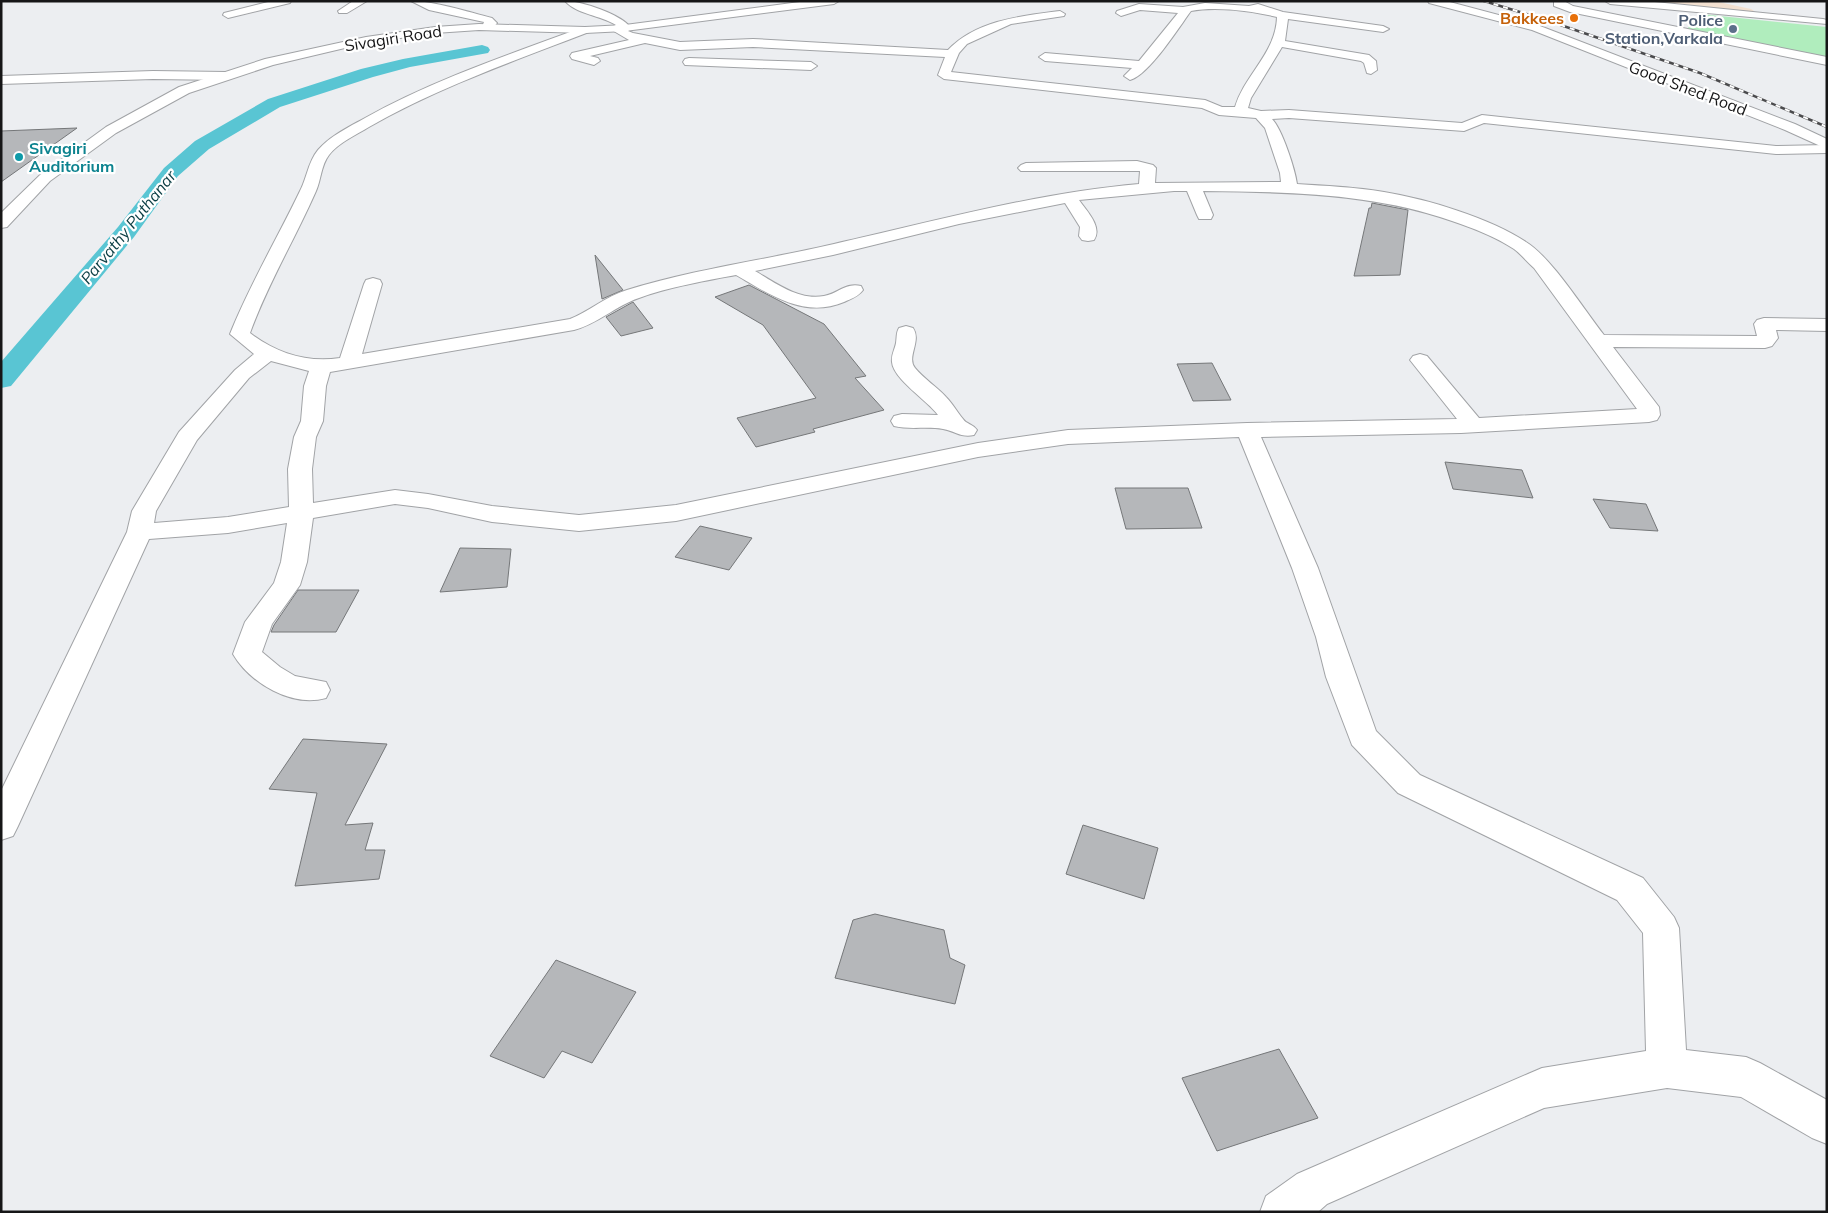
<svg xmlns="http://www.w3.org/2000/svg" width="1828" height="1213" viewBox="0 0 1828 1213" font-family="Mulish,sans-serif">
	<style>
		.commercial { fill: #f2e0d0 }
		.green { fill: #b0edbd }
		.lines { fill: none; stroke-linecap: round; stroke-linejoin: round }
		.canal { fill: #59c5d3; fill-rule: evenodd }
		.building { fill: #b5b7ba; stroke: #757779 }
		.street-casing { stroke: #a1a3a6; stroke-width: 2 }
		.secondary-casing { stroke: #a1a3a6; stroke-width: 2 }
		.street { fill: #fff; fill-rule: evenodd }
		.secondary { fill: #fff; fill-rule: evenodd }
		.rail-casing { stroke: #4b4b4d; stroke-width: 2.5 }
		.rail { stroke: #fff; stroke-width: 2; stroke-dasharray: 5; stroke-linecap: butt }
		.food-dot { fill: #e8710a; stroke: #fff; stroke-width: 2 }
		.service-dot { fill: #5c6f8a; stroke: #fff; stroke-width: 2 }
		.culture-dot { fill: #0f9aa8; stroke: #fff; stroke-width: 2 }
		.labels { text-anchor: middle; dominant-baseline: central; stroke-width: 4.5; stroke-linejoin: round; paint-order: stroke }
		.far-food-label { font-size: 16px; font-weight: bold; fill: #c56008; stroke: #fff; text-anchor: end }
		.far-service-label { font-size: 16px; font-weight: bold; fill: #4e5e75; stroke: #fff; text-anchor: end }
		.far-street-label { font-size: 16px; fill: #161617; stroke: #fff }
		.far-culture-label { font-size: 16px; font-weight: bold; fill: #0d838f; stroke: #fff; text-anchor: start }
		.far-water-label { font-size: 16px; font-style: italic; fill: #0a3e44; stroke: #fff }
	</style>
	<rect width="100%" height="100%" fill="#eceef1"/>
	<path class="commercial" d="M1618 1H1714L1751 9 1757 13Z"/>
	<path class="green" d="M1701 14 1827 27V59L1686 30Z"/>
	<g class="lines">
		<path class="canal" d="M482 45 488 47 490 50 488 53 410 67 373 77 280 107 209 149 178 176 134 237 11 386 1 388V362L118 227 164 168 195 141 268 99 361 69 403 59Z"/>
	</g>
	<path class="building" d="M77 128 1 182V131Z
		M1372 203 1408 210 1400 275 1354 276 1369 208H1371Z
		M595 255 623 290 602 299Z
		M749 285 824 324 866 376 855 378 884 410 813 429 815 432 756 447 737 418 816 398 763 325 715 297Z
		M633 302 653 328 621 336 606 317Z
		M1212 363 1231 400 1193 401 1177 364Z
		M1445 462 1522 470 1533 498 1453 489Z
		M1115 488H1188L1202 528 1126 529Z
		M1593 499 1646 504 1658 531 1610 528Z
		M700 526 752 538 729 570 675 557Z
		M460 548 511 549 507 587 440 592Z
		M298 590H359L336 632H271L274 625Z
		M303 739 387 744 345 825 373 823 365 850H385L379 879 295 886 317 793 269 789Z
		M1083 825 1158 848 1144 899 1066 874Z
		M875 914 944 930 950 958 965 965 955 1004 835 978 853 920Z
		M556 960 636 992 592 1063 562 1051 544 1078 490 1056Z
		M1279 1049 1318 1118 1217 1151 1182 1078Z"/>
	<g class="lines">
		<g class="street-casing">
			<path id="street" d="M272 1H291L290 3 228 18 223 15 224 13Z
				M353 1H367L347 13H339L338 11Z
				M411 1C433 1 469 12 492 18L497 23 492 29H484L482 27 484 22 429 10Z
				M565 1C581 1 621 14 631 28L628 31 633 33 680 42 753 39 948 50C977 20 1021 16 1060 11L1065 14 1064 16 1011 24 967 44 959 53 951 72 1205 100 1222 107H1235C1245 74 1276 53 1277 17 1252 11 1216 6 1191 11 1179 27 1149 75 1130 80L1124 76 1132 68 1045 61 1039 57 1045 53 1139 61 1178 13 1140 10 1121 16 1116 13 1117 11 1139 4 1183 7 1205 3 1249 6 1258 4 1283 12 1383 26 1389 29 1383 32 1288 19 1285 41 1369 55 1376 61 1377 70 1371 74 1367 73 1364 63 1361 61 1282 47 1251 98 1248 108 1261 111 1289 110 1462 123 1482 115 1776 146 1827 145V153L1776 154 1484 123 1464 131 1289 118 1272 119C1282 129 1295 169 1297 184 1326 186 1355 187 1384 192 1427 199 1490 218 1526 242 1552 258 1584 310 1604 335L1757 336 1754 324 1757 320 1764 318 1827 319V331L1776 330 1778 338 1772 346 1765 348 1613 347 1659 407 1660 415 1657 420 1649 422 1461 433 1261 437 1318 568 1376 731 1420 775 1643 878 1674 917 1679 928 1686 1050 1746 1057 1760 1063 1827 1100V1144L1812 1138 1741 1097 1667 1088 1544 1108 1327 1204 1318 1212H1260L1266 1196 1297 1174 1528 1074 1542 1068 1646 1051 1643 933 1617 900 1398 793 1352 745 1326 677 1316 637 1292 568 1239 437 1068 444 978 457 676 521 579 531 492 522 428 508 395 504 313 518 307 562 300 585 272 624 262 652 280 667 295 676 326 682 330 690 326 698C292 708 250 683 233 654L245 622 274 583 281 562 287 523 228 533 149 539 18 826 13 836 1 840V791L127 532 132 511 179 432 235 370 254 354 230 334C250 284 277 239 300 191 307 178 308 162 318 150 330 136 349 127 365 118 433 80 508 55 581 28L585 27 591 30 589 32C514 61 439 87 369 127 356 135 338 143 329 155 321 165 321 180 316 191 295 239 268 283 250 333 276 353 307 363 340 358L364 284 366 280 373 278 380 280 382 284 362 354 570 319C590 311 606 296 627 290 695 269 765 260 834 244 936 221 1036 193 1139 184L1140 171H1021L1018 168 1021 165 1026 163 1137 161 1153 165 1156 168 1155 183 1281 182 1280 173 1265 128 1256 118 1219 115 1202 108 944 79 938 75 945 57 753 47 680 50 645 43 590 56 598 58 600 61 594 65 572 59 570 56 572 53 629 40 612 30 610 28 616 25C600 15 578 15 565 1ZM1174 191H1187L1197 215 1199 219H1211L1213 215 1203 191C1287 192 1372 193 1452 221 1473 228 1496 237 1514 249 1521 254 1527 262 1534 268L1637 409 1479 418 1427 356 1420 354 1413 356 1410 360 1457 419 1247 423 1068 430 978 443 676 505 579 515 492 506 428 494 395 490 313 503 312 469 316 437 323 421 326 386 330 372 574 330C598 324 615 306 639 298 669 287 704 281 736 275 769 294 804 319 844 302 851 299 859 296 863 290L861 286C846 282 837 294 824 296 799 301 774 282 755 271L833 255 959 224 1065 203 1080 227 1079 236 1082 240 1088 241 1094 240C1103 227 1086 210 1079 200ZM271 361 309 371 304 386 301 421 294 437 288 469 289 507 228 517 154 523 156 511 197 440 249 378Z
				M689 58 811 62 817 66 811 70 685 65 683 62 685 59Z
				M153 71 226 72 232 76 226 80 153 79 1 84V76Z
				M906 326 913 328C922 341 906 357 915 368 924 379 937 387 946 397 953 404 957 412 963 419 966 424 973 424 977 430L974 435C961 438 955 431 943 429 927 426 910 430 894 426L891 421 894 416 902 414 938 415C928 401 893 379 892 362 891 355 895 349 896 343 897 337 896 333 899 328Z"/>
		</g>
		<g class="secondary-casing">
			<path id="secondary" d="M807 1H839L834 4 625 31 585 33 479 30 435 33 366 43 273 65 189 93 116 133 50 181 7 227 1 228V213L40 175 106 127 179 87 265 59 366 37 435 27 479 24 585 27 625 25Z
				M1428 1H1446L1540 26 1795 124 1827 139V149L1785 130 1532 30 1429 3Z
				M1554 1H1564L1573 6 1827 57V65L1570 12 1554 6Z
				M1605 1H1645L1823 19 1827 20V24L1610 4Z"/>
		</g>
		<use href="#street" class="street"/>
		<use href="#secondary" class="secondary"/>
		<g class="rail-casing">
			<path id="rail" d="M1484 1 1549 21 1700 73 1827 127"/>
		</g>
		<use href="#rail" class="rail"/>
	</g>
	<circle class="food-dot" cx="1574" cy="18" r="5"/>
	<circle class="service-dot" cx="1733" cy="29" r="5"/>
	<circle class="culture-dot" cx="19" cy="157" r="5"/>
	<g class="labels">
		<g class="far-food-label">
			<text x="1564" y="18">Bakkees</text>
		</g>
		<g class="far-service-label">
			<text x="1723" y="20">Police<tspan x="1723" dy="18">Station,Varkala</tspan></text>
		</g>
		<g class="far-street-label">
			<text transform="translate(393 38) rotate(-9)">Sivagiri Road</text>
			<text transform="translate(1688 88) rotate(21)">Good Shed Road</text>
		</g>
		<g class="far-culture-label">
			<text x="29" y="148">Sivagiri<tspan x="29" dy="18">Auditorium</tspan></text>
		</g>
		<g class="far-water-label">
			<text transform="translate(128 227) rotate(-51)">Parvathy Puthanar</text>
		</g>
	</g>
	<rect width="1828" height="1213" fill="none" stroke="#161617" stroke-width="5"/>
</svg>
